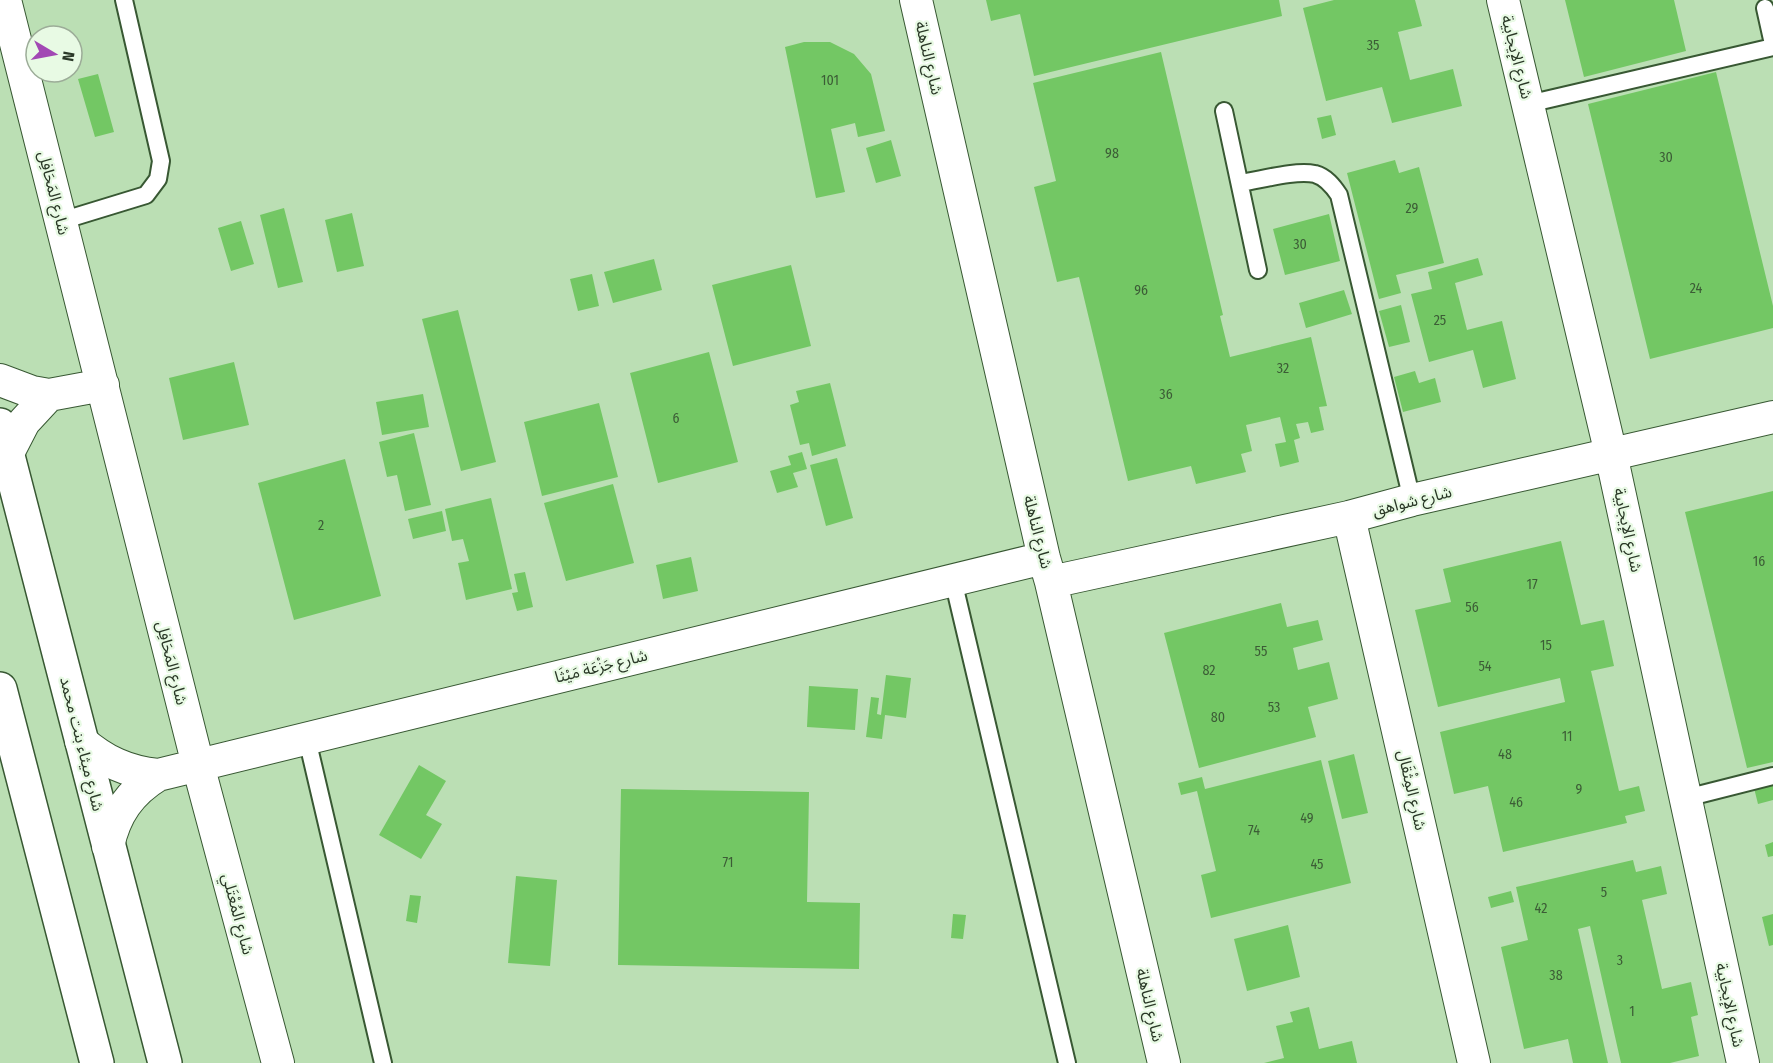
<svg xmlns="http://www.w3.org/2000/svg" width="1773" height="1063" viewBox="0 0 1773 1063" font-family="'Fira Sans Condensed','Noto Sans Arabic',sans-serif">
	<style>
		.building { fill: #73c764 }
		.lines { fill: none; stroke-linecap: round; stroke-linejoin: round }
		.lane-casing { stroke: #385833; stroke-width: 20 }
		.street-casing { stroke: #385833; stroke-width: 34 }
		.secondary-casing { stroke: #385833; stroke-width: 36 }
		.lane { stroke: #fff; stroke-width: 16 }
		.street { stroke: #fff; stroke-width: 32 }
		.secondary { stroke: #fff; stroke-width: 33 }
		.labels { text-anchor: middle; dominant-baseline: central; stroke-width: 4.5; stroke-linejoin: round; paint-order: stroke }
		.number-label { font-size: 14px; fill: #3c5c36 }
		.street-label { font-size: 16px; fill: #2a3827; stroke: #e8fae4 }
	</style>
	<rect width="100%" height="100%" fill="#bbdfb4"/>
	<path class="building" d="M986 0H1279L1282 16 1034 76 1020 14 991 21Z
		M1334 0H1415L1422 26 1398 32 1410 80 1453 69 1462 106 1392 123 1382 87 1326 101 1303 8Z
		M1565 0H1674L1686 51 1584 77Z
		M804 42H830L854 54 871 74 885 131 858 137 855 123 831 129 845 192 816 198 785 47Z
		M1161 52 1223 315 1220 316 1230 357 1311 337 1327 406 1319 407 1324 430 1311 433 1308 422 1296 424 1300 438 1294 440 1299 462 1280 467 1275 444 1286 442 1280 417 1246 425 1252 451 1241 454 1246 472 1196 484 1191 466 1128 481 1079 277 1057 282 1034 187 1056 181 1033 83Z
		M1716 72 1773 306V328L1650 359 1588 104Z
		M98 74 114 132 95 137 78 79Z
		M1331 115 1336 135 1322 139 1317 118Z
		M891 140 901 176 876 183 866 148Z
		M1395 160 1399 173 1419 167 1444 263 1396 275 1401 293 1379 299 1347 173Z
		M284 208 303 282 278 288 260 215Z
		M352 213 364 266 337 272 325 220Z
		M1329 214 1340 261 1285 275 1273 229Z
		M241 221 254 264 231 271 218 228Z
		M1478 258 1483 275 1455 283 1467 330 1502 321 1516 379 1483 388 1473 350 1429 362 1411 294 1432 289 1428 272Z
		M654 259 662 290 613 303 604 272Z
		M791 265 811 346 733 366 712 285Z
		M592 274 599 306 578 311 570 279Z
		M1344 290 1352 314 1306 328 1299 303Z
		M1401 305 1410 342 1389 347 1379 311Z
		M458 310 496 462 461 471 422 319Z
		M709 352 738 462 658 483 630 373Z
		M234 362 249 425 183 440 169 378Z
		M1415 371 1419 383 1435 378 1441 402 1403 412 1394 377Z
		M830 383 846 446 812 456 809 443 800 445 790 405 799 402 796 391Z
		M423 394 429 427 382 435 376 402Z
		M599 403 618 477 542 496 524 422Z
		M414 433 431 505 405 511 397 475 387 477 379 442Z
		M802 452 807 469 793 473 798 487 777 493 770 471 791 465 788 456Z
		M837 458 853 518 826 526 810 465Z
		M345 459 381 596 294 620 258 483Z
		M613 484 634 563 566 581 544 503Z
		M1773 491V762L1747 768 1685 512Z
		M491 498 512 589 466 600 458 563 469 561 463 539 452 541 445 509Z
		M442 511 446 531 413 539 408 519Z
		M1561 541 1581 625 1604 620 1614 666 1591 671 1619 791 1639 786 1645 811 1625 816 1627 823 1503 852 1488 786 1454 794 1440 732 1565 702 1560 678 1438 707 1415 610 1451 602 1443 569Z
		M691 557 698 591 663 599 656 565Z
		M525 572 533 607 517 611 512 593 518 592 514 574Z
		M1281 603 1287 627 1318 620 1323 640 1293 648 1298 670 1329 662 1338 699 1308 707 1316 737 1199 768 1164 633Z
		M886 675 911 678 906 718 885 715 882 739 866 737 871 697 879 698 877 714 881 715Z
		M809 686 858 689 855 730 807 727Z
		M1354 754 1368 813 1342 819 1328 761Z
		M1321 760 1351 883 1211 918 1201 875 1216 871 1197 791 1181 795 1178 783 1202 777 1205 789Z
		M419 765 446 781 426 815 442 824 421 859 379 835Z
		M1773 784V800L1758 804 1754 788Z
		M621 789 809 792 807 902 860 903 859 969 618 965Z
		M1773 842V856L1768 857 1765 845Z
		M1633 860 1636 872 1661 866 1667 894 1642 900 1662 989 1691 982 1698 1015 1691 1017 1699 1056 1670 1063H1621L1590 926 1578 929 1608 1063H1573L1568 1039 1524 1049 1501 947 1528 940 1516 887Z
		M516 876 557 880 550 966 508 963Z
		M1511 891 1514 902 1491 908 1488 897Z
		M410 895 421 896 417 923 406 921Z
		M953 914 966 915 963 939 951 938Z
		M1773 914V945L1769 946 1762 917Z
		M1288 925 1300 977 1247 991 1234 939Z
		M1309 1007 1319 1049 1352 1041 1357 1063H1264L1284 1058 1276 1026 1293 1022 1290 1012Z"/>
	<g class="lines">
		<g class="lane-casing">
			<path id="lane" d="M1765 8 1773 44
				M1528 104 1773 47
				M1224 111 1258 270
				M1240 183C1261 180 1294 170 1315 174 1326 177 1333 186 1339 195L1412 500
				M61 221 146 195 158 179 161 161 124 0
				M953 580 1067 1063
				M307 739 383 1063
				M1686 798 1773 776"/>
		</g>
		<g class="street-casing">
			<path id="street" d="M5 0 198 765 278 1063
				M916 0 1044 558 1051 582 1164 1063
				M1503 0 1611 454 1743 1063
				M0 380 32 392 49 395 103 385
				M8 453 24 422 49 395
				M1349 517 1474 1063
				M1051 582 1349 517 1412 500 1773 417
				M81 741C104 761 127 772 158 775
				M108 846C115 814 130 792 158 775L1044 558"/>
		</g>
		<g class="secondary-casing">
			<path id="secondary" d="M0 425 165 1063
				M0 689 97 1063"/>
		</g>
		<use href="#lane" class="lane"/>
		<use href="#street" class="street"/>
		<use href="#secondary" class="secondary"/>
	</g>
	<g class="labels">
		<g class="number-label">
			<text x="1373" y="45">35</text>
			<text x="830" y="80">101</text>
			<text x="1112" y="153">98</text>
			<text x="1666" y="157">30</text>
			<text x="1412" y="208">29</text>
			<text x="1300" y="244">30</text>
			<text x="1696" y="288">24</text>
			<text x="1141" y="290">96</text>
			<text x="1440" y="320">25</text>
			<text x="1283" y="368">32</text>
			<text x="1166" y="394">36</text>
			<text x="676" y="418">6</text>
			<text x="321" y="525">2</text>
			<text x="1759" y="561">16</text>
			<text x="1532" y="584">17</text>
			<text x="1472" y="607">56</text>
			<text x="1546" y="645">15</text>
			<text x="1261" y="651">55</text>
			<text x="1485" y="666">54</text>
			<text x="1209" y="670">82</text>
			<text x="1274" y="707">53</text>
			<text x="1218" y="717">80</text>
			<text x="1567" y="736">11</text>
			<text x="1505" y="754">48</text>
			<text x="1579" y="789">9</text>
			<text x="1516" y="802">46</text>
			<text x="1307" y="818">49</text>
			<text x="1254" y="830">74</text>
			<text x="728" y="862">71</text>
			<text x="1317" y="864">45</text>
			<text x="1604" y="892">5</text>
			<text x="1541" y="908">42</text>
			<text x="1620" y="960">3</text>
			<text x="1556" y="975">38</text>
			<text x="1632" y="1011">1</text>
		</g>
		<g class="street-label">
			<text transform="translate(1517 57) rotate(76)">شارع الإيجابية</text>
			<text transform="translate(929 58) rotate(77)">شارع الناهلة</text>
			<text transform="translate(54 193) rotate(76)">شارع المَحَافِل</text>
			<text transform="translate(1412 501) rotate(-14)">شارع شواهق</text>
			<text transform="translate(1628 530) rotate(78)">شارع الإيجابية</text>
			<text transform="translate(1038 532) rotate(76)">شارع الناهلة</text>
			<text transform="translate(172 663) rotate(76)">شارع المَحَافِل</text>
			<text transform="translate(601 666) rotate(-14)">شارع جَزْعَة مَيْثَا</text>
			<text transform="translate(82 744) rotate(76)">شارع ميثاء بنت محمد</text>
			<text transform="translate(1412 790) rotate(77)">شارع المِثْقَال</text>
			<text transform="translate(238 914) rotate(75)">شارع المُعْتَلي</text>
			<text transform="translate(1150 1005) rotate(77)">شارع الناهلة</text>
			<text transform="translate(1730 1005) rotate(78)">شارع الإيجابية</text>
		</g>
	</g>
	<g transform="translate(54 54) rotate(100)"><circle r="28" fill="#e8fae4" stroke="#9cac98" stroke-width="1.5"/>
	<path d="M0-4.5L10 22L0 15L-10 22Z" fill="#a248b4"/>
	<text y="-9" font-size="16" font-weight="bold" text-anchor="middle" fill="#2a3827">N</text>
	</g>
</svg>
